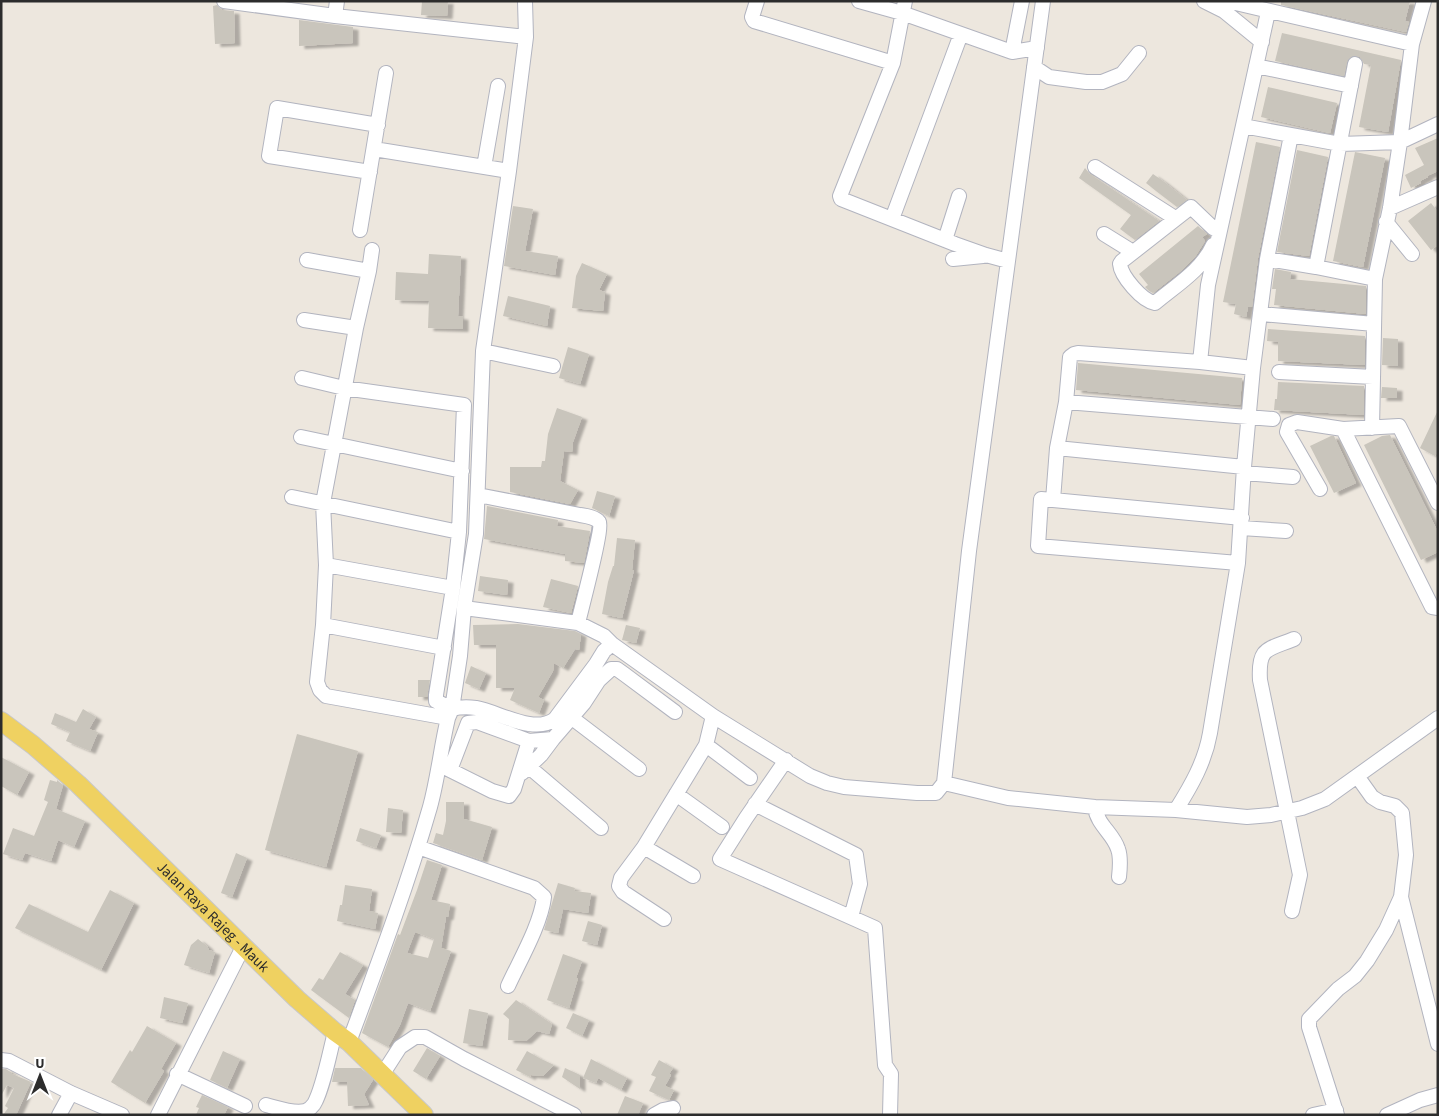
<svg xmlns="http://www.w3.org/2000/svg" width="1439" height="1116" viewBox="0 0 1439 1116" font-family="'Source Sans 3',sans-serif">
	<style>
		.building { fill: #c9c5bc; fill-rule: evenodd; filter: url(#shadow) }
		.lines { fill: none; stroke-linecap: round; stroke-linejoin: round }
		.minor-casing { stroke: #b2b4bf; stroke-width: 16 }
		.major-casing { stroke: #c8c8c8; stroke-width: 20 }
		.minor { stroke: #fff; stroke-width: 14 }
		.major { stroke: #efd161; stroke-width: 18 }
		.labels { text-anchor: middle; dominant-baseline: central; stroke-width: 4.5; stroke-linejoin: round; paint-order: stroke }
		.street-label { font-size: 15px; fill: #2c2c2c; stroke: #fff }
	</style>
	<defs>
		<filter id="shadow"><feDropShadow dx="5.5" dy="3" stdDeviation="1" flood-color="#0004"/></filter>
	</defs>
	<rect width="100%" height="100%" fill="#ede7de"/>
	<path class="building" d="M422 1H448L447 16 421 15Z
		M1281 1H1410L1405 21 1409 22 1406 32 1281 5Z
		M217 5 222 10 234 11 235 43 215 44 213 6Z
		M299 20 353 27V43L299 46Z
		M1282 33 1401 60 1388 132 1359 127 1371 65 1364 64 1360 57 1352 56 1347 62 1344 76 1275 61Z
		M1268 87 1337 103 1330 133 1261 117Z
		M1438 138V171L1427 176 1428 177 1420 181 1421 183 1411 188 1405 175 1424 165 1415 148Z
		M1256 142 1280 147 1258 258 1252 307H1248L1246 317 1234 314 1236 304 1223 302Z
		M1297 150 1328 157 1309 256 1277 252Z
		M1355 152 1385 158 1363 267 1333 261Z
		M1085 168 1090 174 1159 221 1135 240 1120 229 1131 215 1079 178Z
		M1153 174 1163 181 1187 200 1177 207 1156 191 1146 183Z
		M1431 203 1438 212V245L1431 250 1408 221Z
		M513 206 533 209 525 251 558 256 555 275 504 266Z
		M1198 226 1207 234 1202 237 1205 241 1195 257 1182 270 1153 293 1149 291 1145 287 1148 285 1139 274Z
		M429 254 461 256 458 316 463 317V329L428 328 429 301 395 300 396 272 428 274Z
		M582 263 607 274 599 290 605 292 603 311 572 308 576 276Z
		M1275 269 1291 272 1290 279 1366 286V314L1274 305 1276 289H1272Z
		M508 296 550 306 547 326 503 316Z
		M1268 329 1365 336V365L1278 361V342L1267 341Z
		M1383 338 1398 339V366L1382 365Z
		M568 347 589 354 580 384 559 378Z
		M1078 363 1242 378 1240 405 1076 390Z
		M1278 382 1364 386V415L1274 410 1275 399H1277Z
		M1382 387 1397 388V398H1381Z
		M557 408 582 417 573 442 572 452 564 451 560 481 578 490 570 504 510 492V467H541L542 461H545L548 434Z
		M1438 410V451L1435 456 1420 448Z
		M1390 435 1438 532V552L1421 560 1364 445 1382 436Z
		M1331 436H1334L1356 483 1334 493 1310 446Z
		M597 491 615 496 609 516 592 508Z
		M487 506 558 520 557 526 590 531 584 563 565 561V554L484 539Z
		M617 538 635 540 632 570H634L622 618 602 614 608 582 613 566H614Z
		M480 576 508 580 507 595 478 591Z
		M551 579 578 586 571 613 543 607Z
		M518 624 575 631 581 634 579 650 575 649 563 668 554 663 553 671 538 697 544 700 539 713 510 700 515 688H496V645H474L473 625Z
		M626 625 640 628 636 643 622 640Z
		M471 666 486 673 479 689 465 683Z
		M418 680H430L427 697H418Z
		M83 709 96 717 89 729 98 732 90 751 66 741 70 732 51 724 55 713 76 722Z
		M297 734 358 751 326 867 265 850Z
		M1 757 29 772 17 795 1 786Z
		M50 780 57 782V780L63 785 56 809 85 821 74 847 58 840 51 861 25 853 22 860 3 854 13 828 34 836 48 802 44 800Z
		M446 802H464V819L492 827 482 860 433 843 436 833 443 835 446 821Z
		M388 808 403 810 401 833 386 832Z
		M360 828 381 835 376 848 356 841Z
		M236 853 247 858 232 897 221 893Z
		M427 860 442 865 431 900 450 904 448 917H446L441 948 451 951 430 1011 408 1003 400 1025 388 1047 362 1033 398 934 400 935 417 890ZM415 932 434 939 428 958 407 953Z
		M558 883 575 888 574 891 591 893 588 913 563 909 558 933 544 930Z
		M345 885 372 889 369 911 378 913 375 929 337 921 340 905H342Z
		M110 890 134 903 101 970 15 928 29 904 88 932Z
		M588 921 602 925 597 945 582 941Z
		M198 939 207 946 209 950 215 952 209 973 184 965 191 945Z
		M340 952 363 965 345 994 355 1000 349 1018 311 990 319 978 323 980Z
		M563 954 582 961 576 978H578L569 1008 547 1000Z
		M164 997 188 1003 182 1023 160 1018Z
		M516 1000 552 1024 549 1034 537 1031 526 1041 508 1040 509 1019 503 1014Z
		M469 1009 488 1013 482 1046 463 1043Z
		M573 1013 589 1020 582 1036 566 1028Z
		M147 1026 176 1043 161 1069 164 1071 145 1103 111 1082 130 1050 132 1052Z
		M427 1048 440 1056 426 1079 413 1071Z
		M223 1051 240 1059 227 1088 210 1080Z
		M527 1051 541 1059 554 1065 543 1076 531 1075 530 1077 516 1070Z
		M591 1059 627 1078 621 1090 598 1078 596 1083 583 1078Z
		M659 1060 673 1068 669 1074 671 1075 665 1086 674 1090 669 1100 649 1091 656 1077 651 1075Z
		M335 1068H361L373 1080 364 1094 369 1105 348 1106 347 1082H332Z
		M565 1068 580 1075V1089L562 1077Z
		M1 1069H6L12 1073V1074L31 1082 16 1115H3L8 1108 5 1106 14 1088 7 1085 1 1096Z
		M202 1095 228 1107 224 1115H196L199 1108 196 1107Z
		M625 1096 643 1103 638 1115H617Z"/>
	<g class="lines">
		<g class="minor-casing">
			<path id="minor" d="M224 1 335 16 526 37
				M757 1 752 17 754 21 893 63
				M859 1 902 13 1012 52 1037 48
				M905 1 893 63 840 196 841 199 955 244 986 255 1008 261
				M1204 1 1224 11 1262 42
				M1227 1 1412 44
				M335 16 337 1
				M1012 52 1022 1
				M1256 66 1351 86
				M1034 67 1049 77 1086 82H1102L1122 74 1139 53
				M1243 126 1340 144 1400 142 1438 124
				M374 149 509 171
				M484 167 498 86
				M1095 167 1175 218
				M370 172 269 156 277 108 378 125
				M1390 208 1438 187
				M892 219 961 34
				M1386 222 1412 254
				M360 230 386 73
				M1104 234 1133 252
				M945 240 959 196
				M1213 245C1202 270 1175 286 1155 303 1142 301 1121 276 1120 264L1122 261 1191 207 1213 228 1219 230
				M372 250 369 271 356 328 323 503 326 565 323 625 317 682 320 690 326 696 448 718
				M953 259 983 256
				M1267 259 1316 267 1375 279
				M307 260 369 271
				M1316 267 1355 64
				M1261 314 1374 324
				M304 320 356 328
				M483 351 553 366
				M1200 362 1208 285 1268 12
				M1253 368 1200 362 1078 353 1074 354 1070 357 1066 402 1273 419
				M1279 372 1373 377
				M302 378 344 388 464 405 459 532 453 588 436 695V701L452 709 460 656 464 608 476 534 483 351 509 171 526 37 525 1
				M1066 402 1057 448 1053 500 1041 499 1038 546 1238 563
				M1372 428 1375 279 1390 208 1400 142 1412 44 1424 1
				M301 437 462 471
				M1057 448 1244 467
				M1244 473 1293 477
				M1320 489 1287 432 1289 425 1297 422 1343 429
				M478 495 580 515C586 516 595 517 599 522 603 528 581 610 578 623
				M292 497 459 532
				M1053 500 1242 518
				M1438 503 1399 426 1343 429 1432 607 1438 608
				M1241 528 1286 531
				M326 565 453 588
				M464 608 578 623 604 636 612 644
				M323 625 444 648
				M572 718 639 769
				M706 745 750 778
				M786 760 746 818 720 859 875 928 885 1065 891 1074 890 1115
				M442 766 492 791 509 796 514 789 529 741
				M529 767 601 828
				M450 770 468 723 477 722 529 741 553 739 584 703 599 680 611 669H617L624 674 675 712
				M522 773 541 755 553 739
				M944 783 969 551 1043 1
				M676 794 722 827
				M755 804 856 855 860 884 851 917
				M1095 807C1097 825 1113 833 1118 849 1121 857 1120 868 1119 877
				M1176 810C1191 786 1205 762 1210 733L1238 563 1244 467 1253 368 1267 259 1291 135
				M418 847 534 888 544 897C541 924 520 960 508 986
				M644 847 693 876
				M1401 897 1438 1044
				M1292 911 1300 875 1260 680C1258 647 1267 650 1294 639
				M664 919 623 892 619 886 621 878 644 847 706 745 713 716
				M349 1042C378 964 407 887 430 807 438 778 441 747 448 718L452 709C460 707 468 707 476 708 499 712 534 735 555 719L596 664 604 651 612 644 713 716 810 776 827 783 844 787 917 793H936L944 783 1008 798 1095 807 1176 810 1247 817 1271 815 1302 808 1325 799 1438 718
				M1 1060 9 1061 71 1093 122 1115
				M177 1074 245 1106
				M382 1075 400 1047 415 1037H425L464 1059 574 1115
				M266 1105C278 1108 293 1114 305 1111 309 1110 311 1108 314 1104 323 1089 330 1051 335 1032
				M59 1115 71 1093
				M158 1115 244 945
				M654 1115 663 1110 673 1108
				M1313 1115 1336 1110
				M1337 1115 1309 1027V1019L1338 989 1355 976 1367 961 1386 930 1401 897 1406 855 1402 813 1395 806 1380 802 1372 797 1357 776
				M1387 1115 1420 1100 1438 1095"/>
		</g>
		<g class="major-casing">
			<g id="major">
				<path id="s1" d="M1 721 33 745 78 784 297 999 335 1032 349 1042 424 1115"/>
			</g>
		</g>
		<use href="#minor" class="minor"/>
		<use href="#major" class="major"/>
	</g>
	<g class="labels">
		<g class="street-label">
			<text stroke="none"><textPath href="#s1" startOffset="289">Jalan Raya Rajeg - Mauk</textPath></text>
		</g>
	</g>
	<rect width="1439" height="1116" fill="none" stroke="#2c2c2c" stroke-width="5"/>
	<g transform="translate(40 1076)" stroke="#ffffff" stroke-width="4" paint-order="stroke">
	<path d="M0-4L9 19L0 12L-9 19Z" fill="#2c2c2c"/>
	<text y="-8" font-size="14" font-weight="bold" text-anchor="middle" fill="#2c2c2c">U</text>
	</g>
</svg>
